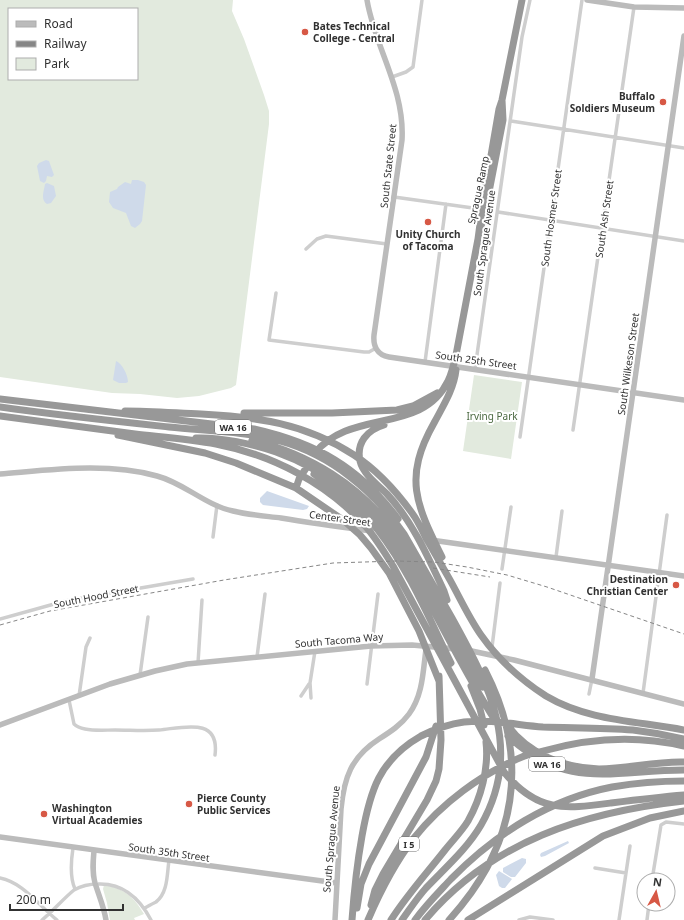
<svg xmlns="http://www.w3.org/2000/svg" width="684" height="920" viewBox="0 0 684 920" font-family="'Noto Sans',sans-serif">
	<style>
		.green { fill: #e2eade; fill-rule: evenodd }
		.water { fill: #cfdaea }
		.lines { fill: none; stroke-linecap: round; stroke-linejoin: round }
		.street { stroke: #cecece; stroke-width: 3.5 }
		.secondary { stroke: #bbb; stroke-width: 5.5 }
		.highway { stroke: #989898; stroke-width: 7 }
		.rail { stroke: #868686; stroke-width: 1; stroke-dasharray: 4 3; stroke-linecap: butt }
		.poi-dot { fill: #d75845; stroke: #fff; stroke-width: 1.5 }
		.labels { text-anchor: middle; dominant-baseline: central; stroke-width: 4; stroke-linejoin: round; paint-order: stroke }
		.shield { fill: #fff; stroke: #6f6f6f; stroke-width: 1 }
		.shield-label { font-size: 9px; font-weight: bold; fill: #313131 }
		.poi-label { font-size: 10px; font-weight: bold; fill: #313131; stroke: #fff; text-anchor: start }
		.street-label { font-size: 10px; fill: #313131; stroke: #fff }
		.park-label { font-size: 10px; fill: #4c6a42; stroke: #fff }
	</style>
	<rect width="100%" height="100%" fill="#fff"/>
	<path class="green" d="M0 0H233L232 11 244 39 264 95 269 111V124L236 385 231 388 199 396 177 398 140 394 112 393 0 377ZM9 9H137V79H9Z
		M474 375 522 382 511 459 463 451Z
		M104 885C124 888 134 897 144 914L134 918 135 920H110L107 903 103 889Z"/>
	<path class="water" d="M46 160 49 161 54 175 52 177 47 176 46 181 44 183 40 181 37 166 39 163Z
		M132 180H138L144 182 146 185 142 221 140 224 135 228 131 226 126 213 113 208 109 202 110 192 117 189 118 187 125 182 131 184Z
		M47 183 54 186 56 196 51 203 47 204C40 200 44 191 45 184Z
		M116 361C122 363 128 375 128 382L126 383H119L113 380Z
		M267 491 309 506 307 509 303 510 263 505 260 502V498Z
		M568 841 569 843 545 856 541 857 540 855 541 853Z
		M522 858 526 859V863L515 877H511L503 872V868Z
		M499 871 512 879 505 888H502L499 886 496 875Z"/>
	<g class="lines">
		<path class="street" d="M392 77 406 72 413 67 422 0
			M511 121 684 148
			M394 197 473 208
			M498 212 684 241
			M306 249 317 239 326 236 387 244
			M276 293 269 340 364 352H369L376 348
			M425 362 446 204
			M475 369 522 37 530 0
			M573 430 634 7
			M520 437 582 0
			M213 537 217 505
			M556 557 562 511
			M502 569 511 507
			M0 619 65 601 193 579
			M492 647 500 583
			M257 657 265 594
			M198 663 202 600
			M140 675 148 617
			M367 684 378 594
			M643 693 667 515
			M589 694 592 679
			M79 696 86 647 90 638
			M301 696 309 684
			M311 698 310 683 315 651
			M69 700 74 724C77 727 80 728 85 729 95 731 105 730 115 730 130 730 144 731 159 730 182 728 220 716 215 755
			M73 848C71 861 70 878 75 889
			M595 868 626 873
			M0 878C24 883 38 905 57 920
			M652 880 661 825 666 822 684 824
			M145 908C148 906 152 904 156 902 168 893 167 874 169 860
			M42 920C53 911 63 899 74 890 81 886 90 884 98 884 123 883 140 899 151 920
			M519 920 530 917 553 920
			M619 920 630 846
			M647 920 649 904"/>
		<path class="secondary" d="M367 0C375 48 405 89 402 140L374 335C373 346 377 355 389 357L684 400
			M587 0 634 7 684 8
			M0 474C50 470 107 462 157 476 184 483 205 505 233 511 249 515 265 516 281 518 311 523 341 527 371 531
			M431 540 684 576
			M467 650 514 660 684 704
			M592 679 684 36
			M0 725 110 684 155 671 187 664 371 646 412 645 456 649
			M0 837 337 883
			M94 851C93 862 92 872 95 883 99 896 104 907 106 920
			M335 920 341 809C344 778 351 757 379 739 390 732 401 725 409 714 423 695 423 671 426 649"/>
		<path class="highway" d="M502 100 503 120 487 202 478 239 483 202 499 109 502 100 522 0
			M0 399 254 429C316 443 359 467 398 519
			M0 407C56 415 113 421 169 427 206 431 244 431 280 441 331 455 374 491 404 534 420 562 436 590 452 618 489 685 524 750 481 825 467 849 445 868 426 888 417 898 410 909 402 920
			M125 411C150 411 176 413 201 414 257 417 305 423 354 455 377 470 396 491 412 513 418 521 422 530 426 538 434 552 442 566 450 580 460 598 469 618 481 635 498 659 521 680 546 696 588 721 638 721 684 730
			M244 413H332L397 410 413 406 437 393
			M0 416C45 422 90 428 135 434 162 437 190 439 216 444 273 455 329 484 367 528 377 540 385 553 393 566L504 772C537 813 565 809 611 803 635 800 660 797 684 795
			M384 425C367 430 356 443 360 461 363 474 378 485 387 494 413 522 428 557 444 591L447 600
			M118 435 205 453 236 463 296 488 343 520 360 535 371 548 389 573 419 631 439 681
			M196 438C221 437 253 444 276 452 326 470 369 504 398 548 410 566 419 585 430 604 451 643 471 683 495 720
			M252 440C309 454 360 485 394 532 409 552 421 575 433 597 450 627 466 657 483 687
			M315 453C351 408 422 435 448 381 452 373 454 364 456 355L478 239
			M314 474C337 491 360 508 378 530 409 570 429 618 451 663
			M296 488 299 479 310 462
			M442 557C416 504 403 478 434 423 443 406 454 389 456 370
			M471 686 480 709 484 725
			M508 726C529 754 564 768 599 769 627 769 655 761 684 762
			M508 736C567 791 612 770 684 770
			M371 905 375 890 383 874 427 800 436 781 439 769 441 740 439 676
			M357 908 361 884 369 864 426 757 436 726
			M352 920C354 892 357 864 362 836 370 791 379 760 421 736 435 729 449 724 464 722 490 719 517 725 543 727 573 728 603 728 633 730 650 732 667 735 684 739
			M368 920C380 892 395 863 414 838 442 803 481 774 522 757 529 754 536 753 543 751 589 738 637 735 684 746
			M391 920C407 895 427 873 445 850 453 840 462 831 468 821 481 798 489 768 486 742
			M415 920C426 905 439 892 451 879 495 834 550 799 612 787 635 783 660 781 684 781
			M425 920C492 841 584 812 684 801
			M449 920C517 846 531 759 485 670
			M468 920 603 836 650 818 684 811"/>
		<path class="rail" d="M433 568 490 577
			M0 625 50 611 224 580 333 563 396 561 434 562 467 567 507 575 547 587 684 634"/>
	</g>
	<g class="poi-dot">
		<circle cx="305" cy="32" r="4"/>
		<circle cx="663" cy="102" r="4"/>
		<circle cx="428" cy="222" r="4"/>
		<circle cx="676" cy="585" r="4"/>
		<circle cx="189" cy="804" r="4"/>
		<circle cx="44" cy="814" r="4"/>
	</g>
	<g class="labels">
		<g class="shield">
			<rect x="215" y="420" width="36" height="14" rx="3"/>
			<rect x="529" y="757" width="36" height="14" rx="3"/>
			<rect x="399" y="837" width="20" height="14" rx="3"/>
		</g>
		<g class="shield-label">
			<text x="233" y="427">WA 16</text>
			<text x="547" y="764">WA 16</text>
			<text x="409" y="844">I 5</text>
		</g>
		<g class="poi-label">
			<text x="313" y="26">Bates Technical<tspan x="313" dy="12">College - Central</tspan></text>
			<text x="655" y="96" text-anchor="end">Buffalo<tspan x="655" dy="12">Soldiers Museum</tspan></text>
			<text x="428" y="234" text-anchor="middle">Unity Church<tspan x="428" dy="12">of Tacoma</tspan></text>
			<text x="668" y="579" text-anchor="end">Destination<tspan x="668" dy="12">Christian Center</tspan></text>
			<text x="197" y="798">Pierce County<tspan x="197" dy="12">Public Services</tspan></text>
			<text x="52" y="808">Washington<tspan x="52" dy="12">Virtual Academies</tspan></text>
		</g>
		<g class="street-label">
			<text transform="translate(388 166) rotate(-84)">South State Street</text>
			<text transform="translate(478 190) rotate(-78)">Sprague Ramp</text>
			<text transform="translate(551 218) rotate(-82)">South Hosmer Street</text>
			<text transform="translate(604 219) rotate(-82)">South Ash Street</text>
			<text transform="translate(484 243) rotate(-82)">South Sprague Avenue</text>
			<text transform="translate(476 360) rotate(8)">South 25th Street</text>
			<text transform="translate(628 364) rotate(-82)">South Wilkeson Street</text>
			<text transform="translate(340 518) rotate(8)">Center Street</text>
			<text transform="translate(96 596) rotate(-11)">South Hood Street</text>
			<text transform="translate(339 640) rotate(-5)">South Tacoma Way</text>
			<text transform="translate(331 839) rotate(-85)">South Sprague Avenue</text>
			<text transform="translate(169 852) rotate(8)">South 35th Street</text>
		</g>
		<g class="park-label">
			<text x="492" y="416">Irving Park</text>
		</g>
	</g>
	<rect x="8" y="8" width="130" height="72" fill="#ffffff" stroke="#adadad"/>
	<rect x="16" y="21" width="20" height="6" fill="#bbbbbb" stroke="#adadad"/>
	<text x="44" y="28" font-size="12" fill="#313131">Road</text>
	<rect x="16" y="41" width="20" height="6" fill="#868686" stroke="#adadad"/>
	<text x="44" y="48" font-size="12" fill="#313131">Railway</text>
	<rect x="16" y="58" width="20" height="12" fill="#e2eade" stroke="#adadad"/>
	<text x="44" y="68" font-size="12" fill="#313131">Park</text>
	<g transform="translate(656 892) rotate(8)"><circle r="19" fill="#ffffff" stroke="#adadad"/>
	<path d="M0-3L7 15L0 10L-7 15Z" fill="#d75845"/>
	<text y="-6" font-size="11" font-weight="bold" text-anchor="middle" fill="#313131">N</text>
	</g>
	<path d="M10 904v6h113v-6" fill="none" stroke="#313131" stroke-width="2"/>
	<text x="16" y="904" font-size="12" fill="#313131" stroke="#ffffff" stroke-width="3" paint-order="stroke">200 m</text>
</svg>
